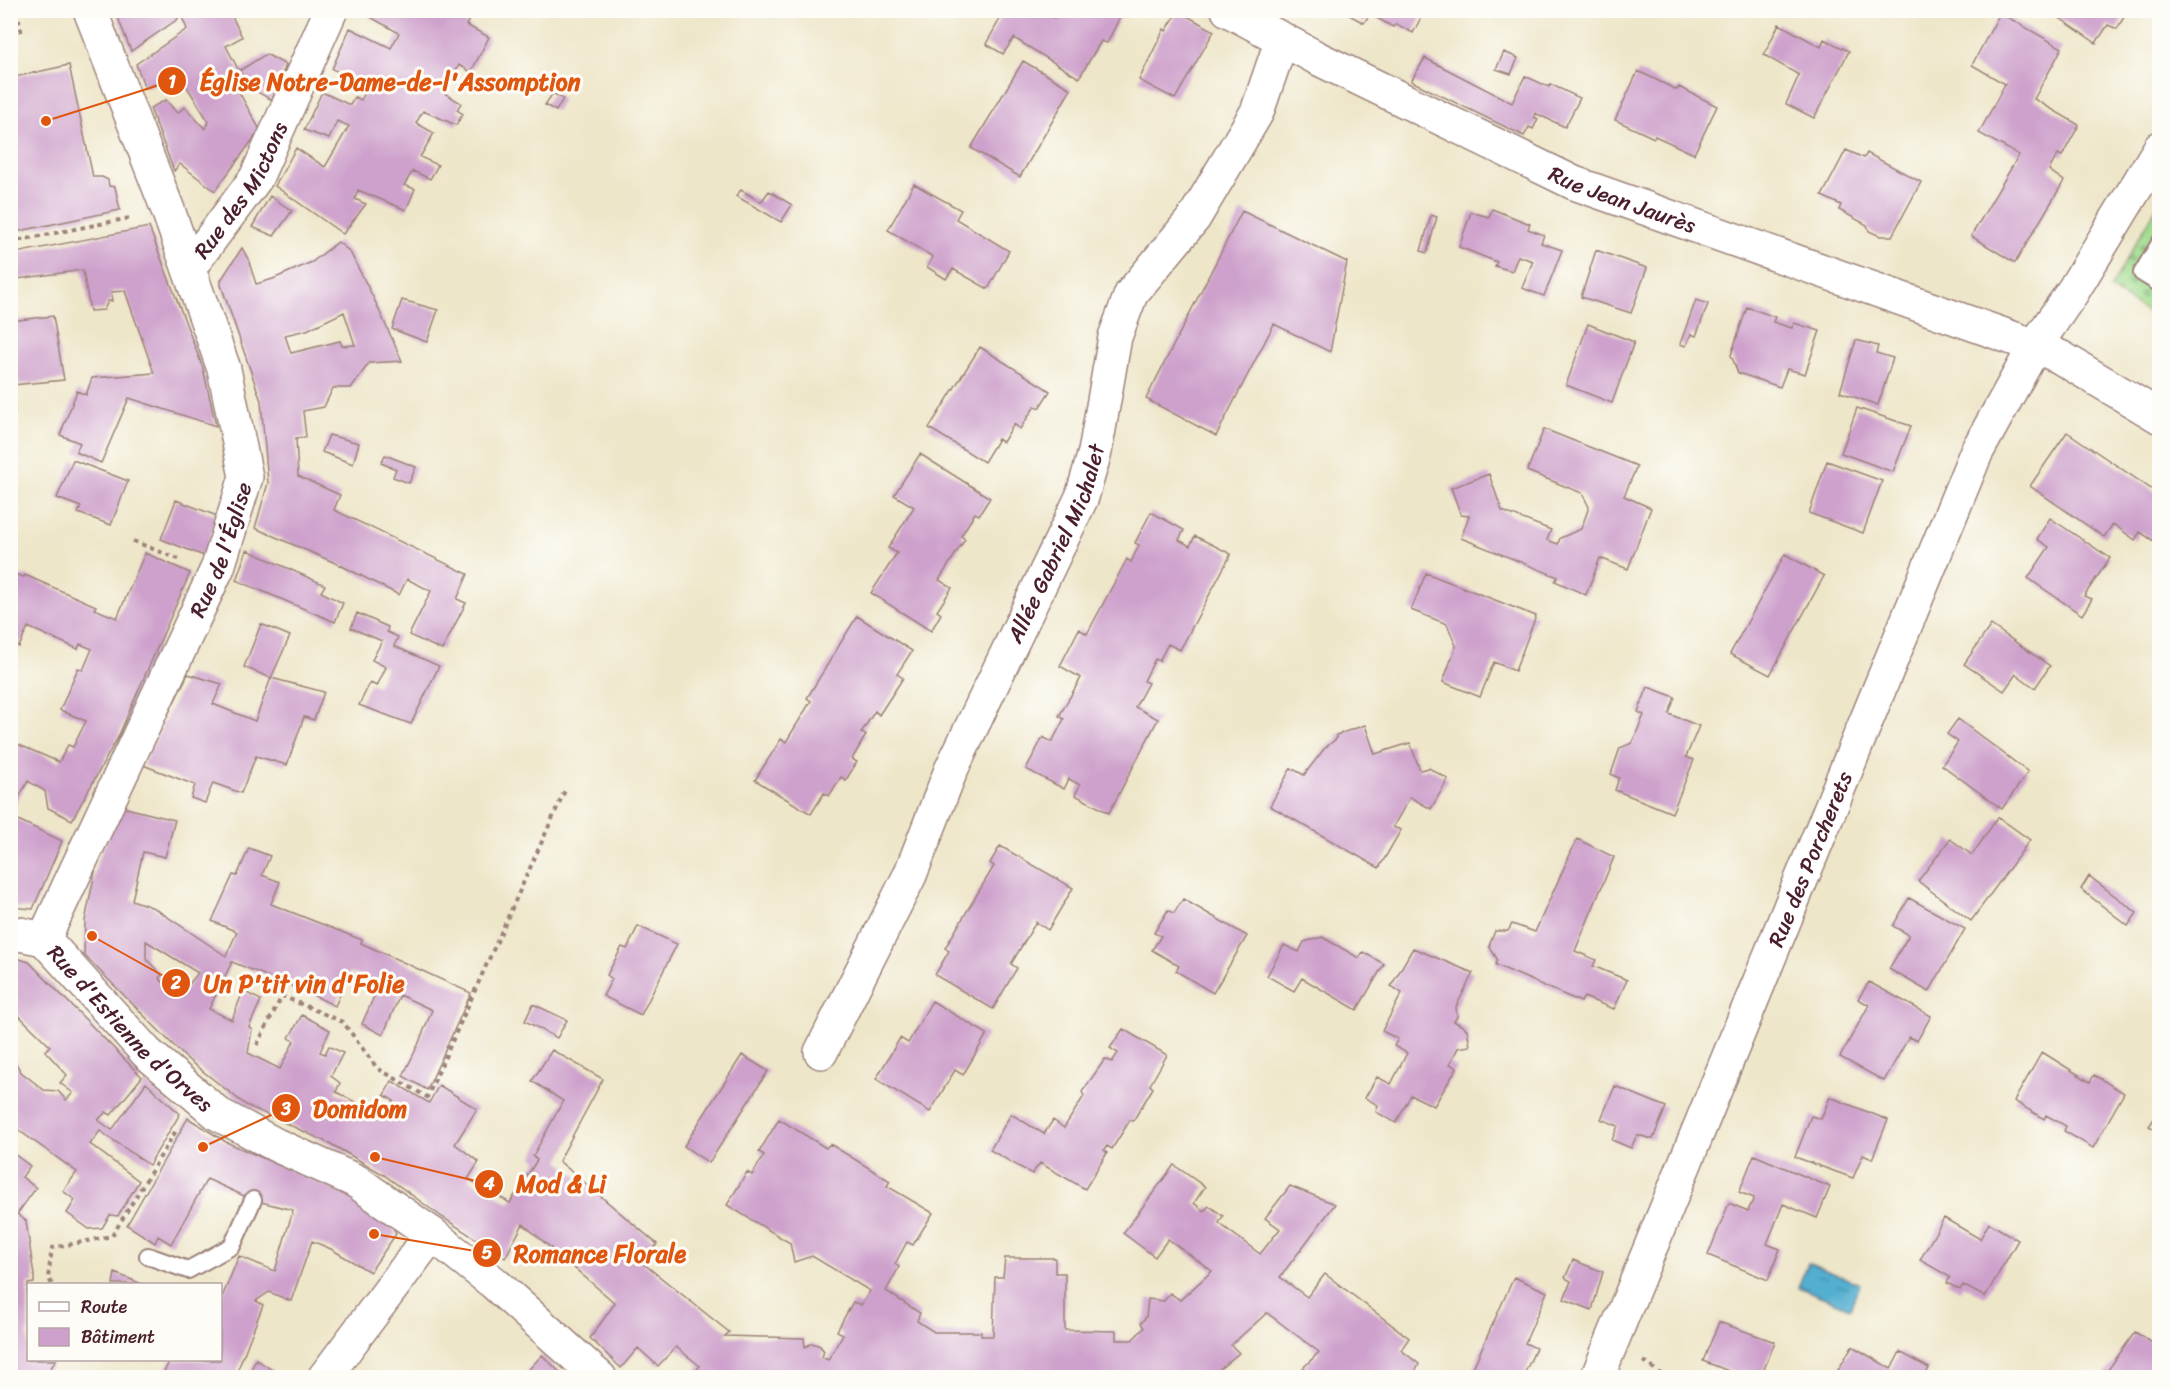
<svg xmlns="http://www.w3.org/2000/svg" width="2170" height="1388" viewBox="0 0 2170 1388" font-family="Sriracha,sans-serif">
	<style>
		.cemetery { fill: url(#cemetery-stones); stroke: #757d5c; stroke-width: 1.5 }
		.water { fill: url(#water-ripples); stroke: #4e677e; stroke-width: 1.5 }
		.building { fill: #cea1cc; fill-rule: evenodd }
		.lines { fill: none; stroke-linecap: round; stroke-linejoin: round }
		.service-casing { stroke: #9c827a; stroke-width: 20 }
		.minor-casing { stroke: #9c827a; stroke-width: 36 }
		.tertiary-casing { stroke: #9c827a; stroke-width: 36 }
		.path { stroke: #9c827a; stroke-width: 4; stroke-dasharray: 4.5 4.5; stroke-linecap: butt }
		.service { stroke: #fff; stroke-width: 16 }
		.minor { stroke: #fff; stroke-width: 33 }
		.tertiary { stroke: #fff; stroke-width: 33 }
		.labels { text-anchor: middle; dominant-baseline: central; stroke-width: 6; stroke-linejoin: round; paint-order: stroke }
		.street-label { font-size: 22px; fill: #4a1f2b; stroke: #fdfcf7 }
		.leader { fill: none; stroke: #e0560e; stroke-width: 2 }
		.callout-dot { fill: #e0560e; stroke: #fdfcf7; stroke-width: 2 }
		.mark-label { font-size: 18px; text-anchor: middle; font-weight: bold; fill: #fff }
		.callout-label { font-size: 24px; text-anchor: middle; font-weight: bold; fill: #e0560e; stroke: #fdfcf7; stroke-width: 6; stroke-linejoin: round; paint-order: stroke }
	</style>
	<defs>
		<pattern id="cemetery-stones" width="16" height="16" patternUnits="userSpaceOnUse" patternTransform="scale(1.5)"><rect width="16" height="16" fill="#a0db8e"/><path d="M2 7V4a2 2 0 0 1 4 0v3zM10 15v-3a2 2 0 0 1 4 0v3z" fill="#8bbc7b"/></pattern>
		<pattern id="water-ripples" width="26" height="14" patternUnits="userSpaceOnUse" patternTransform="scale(1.5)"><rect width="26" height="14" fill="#52afd0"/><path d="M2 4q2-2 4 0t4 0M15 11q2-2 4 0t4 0" fill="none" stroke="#468ea9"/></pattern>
	</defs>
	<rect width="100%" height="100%" fill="#fdfcf7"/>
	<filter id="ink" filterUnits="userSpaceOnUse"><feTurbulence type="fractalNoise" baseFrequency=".0167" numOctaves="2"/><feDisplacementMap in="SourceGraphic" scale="12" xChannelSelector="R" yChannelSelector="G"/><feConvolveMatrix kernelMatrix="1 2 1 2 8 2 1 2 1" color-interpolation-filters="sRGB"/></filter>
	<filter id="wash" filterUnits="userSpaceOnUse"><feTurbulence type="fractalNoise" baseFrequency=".008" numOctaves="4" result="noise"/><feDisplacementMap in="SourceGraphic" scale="24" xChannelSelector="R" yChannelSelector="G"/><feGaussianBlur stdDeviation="1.35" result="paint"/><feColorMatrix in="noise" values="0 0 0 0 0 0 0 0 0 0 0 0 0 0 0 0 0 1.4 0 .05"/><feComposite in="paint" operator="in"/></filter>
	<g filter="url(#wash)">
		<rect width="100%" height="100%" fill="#eee6c9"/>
		<path class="cemetery" d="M2159 203V319L2110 289Z"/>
		<path class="water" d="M1808 1263 1860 1284 1850 1308 1798 1287Z"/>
		<g id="blocks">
			<path class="building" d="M115 10H175L178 19 131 51Z
				M179 10H229L242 37 226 46 239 71 230 76 260 130 215 191 180 164 174 171 150 108 166 100 177 113 185 107 205 129 209 122 179 74 145 88 136 64 187 29Z
				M358 10H475L466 25 489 37 471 72 459 65 444 93 461 103 457 110 463 114 456 125 423 111 416 123 434 133 420 157 438 165 430 179 413 171 404 185 415 189 406 210 358 190 355 199 366 204 343 234 275 186 296 148 325 167 349 126 337 121 329 139 304 130 322 92 350 105 355 97 361 100 369 86 332 69 350 28 391 48 399 33Z
				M1005 10H1040L1054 18 1058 10H1129L1126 17 1121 15 1107 43 1101 41 1079 78 1014 38 1003 54 986 44Z
				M1340 10H1425L1413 33 1396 24 1393 27 1370 14 1364 23Z
				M2056 10H2128L2117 29 2108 25 2096 43 2054 14Z
				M1178 11 1214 31 1175 99 1139 80 1164 29 1166 31Z
				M2000 13 2062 48 2034 99 2079 125 2062 156 2058 154 2049 170 2064 181 2015 263 1971 236 2019 155 1979 133 2005 84 1972 65Z
				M1779 24 1821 47 1824 39 1849 51 1814 118 1786 104 1799 75 1764 55Z
				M1504 52 1518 58 1511 74 1496 69Z
				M266 54 286 65 272 100 259 93 239 71Z
				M1425 58 1512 103 1525 76 1549 87 1550 84 1580 98 1565 127 1535 113 1534 117 1538 119 1533 129 1529 127 1524 136 1411 81Z
				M1023 61 1071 89 1020 177 971 148Z
				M69 65 93 177H102L108 180 109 186 115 187 120 210 10 233V78Z
				M1638 71 1677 90 1679 87 1717 106 1694 154 1655 136 1654 138 1615 120Z
				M553 93 563 99 556 111 545 105Z
				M1846 150 1864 158 1867 153 1921 182 1892 236H1880L1869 231 1867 225 1839 210 1841 205 1822 196Z
				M914 184 961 210 956 219 1009 251 988 289 953 269 946 279 927 267 933 257 888 230Z
				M741 190 761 202 769 191 792 205 781 222 736 196Z
				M270 196 292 211 274 236 252 227Z
				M1492 209 1530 224 1528 229 1544 235 1541 243 1562 250 1544 296 1522 288 1533 261 1518 256 1512 271 1495 266 1497 262 1459 247 1471 212 1489 217Z
				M1242 211 1347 262 1330 352 1274 324 1216 436 1146 399Z
				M1431 215 1437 217 1427 253 1421 251Z
				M149 227 203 368 216 426 129 398 101 463 76 452 80 443 60 435 77 391 86 395 92 378 154 373 125 291 111 292 112 301H108L104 310 90 311 83 270 10 280V254Z
				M338 242 350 252 374 299 402 361 369 363 351 388H333L324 407 303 411 306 437 296 438 298 476 340 495 334 510 468 574 457 599 466 603 442 650 409 635 431 591 407 579 399 595 340 565 255 528 268 483 261 401 221 285V280L242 248 248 259 256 284 273 279 312 262ZM344 312 355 345 342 346 340 341 291 353 285 335 307 330Z
				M1596 250 1647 268 1631 313 1581 297Z
				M402 300 438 310 427 342 392 329Z
				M1696 300 1708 304 1696 336 1691 334 1686 346 1680 344Z
				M1747 307 1775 317 1773 322 1792 328 1794 323 1820 331 1805 374 1787 369 1780 387 1738 373 1731 355Z
				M53 316 64 380 12 385 15 411H10V382H12L10 321Z
				M1588 324 1634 342 1612 403 1566 385Z
				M1856 340 1878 346 1876 353 1893 358 1878 405 1840 392Z
				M980 347 1050 391 1039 408 1035 406 1020 429 1014 424 1003 442 998 439 984 462 929 428Z
				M1857 408 1911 426 1893 472 1841 453Z
				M1544 429 1637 466 1624 496 1651 508 1628 569 1600 558 1586 595 1555 581 1558 577 1461 538 1469 516 1461 515 1451 488 1489 474 1502 511 1551 530 1547 540 1558 544 1560 538 1581 529 1589 507 1582 493 1527 471Z
				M2067 432 2160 495V545L2140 532 2135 540 2113 524 2104 537 2030 486Z
				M329 435 359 443 353 464 322 452Z
				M920 454 990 498 979 515 975 513 961 536 965 539 939 580 952 588 937 611 941 614 931 631 871 593 897 553 888 548 914 507 894 495Z
				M385 455 416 467 409 483 393 477 396 469 381 463Z
				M73 460 128 481 111 525 78 513 81 507 57 498Z
				M1827 461 1882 481 1863 533 1809 513Z
				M176 500 217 516 204 556 161 539Z
				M1151 512 1184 530 1179 540 1190 546 1195 536 1231 554 1180 650 1168 644 1159 661 1155 659 1144 681 1148 683 1135 707 1158 719 1109 813 1075 795 1080 785 1069 779 1064 789 1026 769 1043 737 1052 742 1064 719 1059 716 1081 678 1060 666 1079 629 1087 634 1127 559 1131 562 1139 545 1135 543Z
				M2050 518 2110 558 2084 596 2092 599 2082 615 2028 578 2049 547 2037 539Z
				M247 550 325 585 321 592 343 603 335 622 236 580Z
				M145 553 190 573 118 737 72 820 48 808 45 791 28 781 10 814V741L59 762 68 745 73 747 86 721 60 710 78 668 83 670 92 649 80 644 78 649 28 627 19 647 10 643V573L24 577 25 575 96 606 94 609 117 618Z
				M1785 554 1824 576 1770 675 1730 654Z
				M1426 573 1536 616 1515 671 1494 662 1480 697 1443 682 1456 646 1447 624 1411 610Z
				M357 613 388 627 387 632 398 637 394 646 439 666 411 724 359 705 370 683 377 686 386 667 372 660 382 641 351 628Z
				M857 616 912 651 897 674 903 678 892 695 879 715 875 711 861 733 866 735 852 759 857 762 846 780 841 777 829 796 824 793 811 814 755 780 781 739 786 742 811 701 807 698Z
				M261 624 290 636 271 678 244 667Z
				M1991 625 2050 666 2035 688 2016 674 2004 691 1964 664Z
				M188 674 222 684 213 704 255 721 271 678 324 692 314 720 304 717 287 765 256 756 241 793 213 783 205 803 191 798 195 785 143 765Z
				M1648 687 1675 697 1669 714 1699 726 1686 757 1694 760 1672 813 1615 790 1619 778 1611 774 1620 748 1632 743 1644 715 1638 712Z
				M1958 719 2028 772 2002 809 1942 765 1958 742 1947 734Z
				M1365 725 1375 754 1410 743 1420 770 1429 768 1448 779 1431 809 1410 797 1393 827 1401 830 1379 868 1270 806 1291 768 1304 775 1324 749 1337 738 1336 735Z
				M122 807 175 820 165 857 143 852 132 900 154 908 226 956 237 932 212 921 233 875 237 876 249 848 270 856 262 875 280 882 271 904 362 940 361 943 471 993 427 1090 403 1076 418 1045 432 1010 400 995 383 1035 362 1024 379 985 350 972 335 1006 309 993 232 962 209 1009 232 1020 243 991 261 1000 249 1027 252 1029 248 1053 280 1069 294 1041 289 1038 302 1015 330 1030 320 1052 325 1054 329 1046 343 1053 331 1076 340 1083 336 1092 365 1107 368 1102 387 1113 394 1101 384 1095 392 1081 429 1103 439 1085 477 1109 455 1144 479 1162 468 1179 510 1203 537 1160 533 1156 563 1101 532 1081 552 1050 603 1079 559 1161 657 1244 644 1264 729 1332 725 1336 804 1338 805 1347 812 1343 820 1346 824 1351 822 1357 828 1360 843 1334 837 1331 853 1302 861 1305 870 1291 812 1256 794 1262 790 1243 727 1205 747 1172 752 1175 764 1155 759 1152 779 1119 826 1148 830 1144 890 1181 887 1186 933 1213 913 1245 907 1242 895 1264 899 1267 886 1291 920 1313 917 1321 934 1332H981V1336H993L995 1277H1003L1005 1258H1055V1273H1065V1330L1116 1331V1340H1132L1144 1328 1141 1323 1146 1317 1148 1299 1164 1301 1170 1293 1180 1300 1212 1271 1168 1239 1155 1257 1123 1233 1174 1165 1205 1187 1194 1203 1204 1211 1209 1206 1223 1216 1219 1223 1260 1254 1280 1229 1265 1218 1290 1186 1335 1204 1280 1277 1307 1297 1325 1274 1409 1338 1401 1350 1419 1364 1413 1377H1294L1319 1352 1267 1313 1231 1345 1239 1353 1210 1377H690L700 1366 676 1347 658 1366 638 1348 621 1368 590 1338 615 1303 523 1224 505 1258 442 1217 384 1175 331 1144 246 1105 186 1058 84 955 85 921 97 862ZM146 941 198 973 178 998 159 978 162 975 146 959Z
				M10 816 62 841 33 909 10 907Z
				M1998 817 2030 840 1971 921 1918 881 1950 839 1972 855Z
				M1577 839 1614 857 1575 951 1596 960 1593 966 1627 980 1614 1009 1584 997 1581 1002 1496 965 1497 959 1489 946 1495 931H1508L1512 924 1535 932Z
				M1000 846 1073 888 1048 930 1036 922 1011 964 1017 968 993 1009 935 975 949 951 945 948 994 866 990 863Z
				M2089 876 2137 913 2128 926 2081 889Z
				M1909 898 1965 929 1929 992 1889 969 1909 935 1893 926Z
				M1183 899 1247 936 1213 993 1176 971 1179 966 1152 950 1161 936 1154 933 1168 910 1174 913Z
				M638 926 677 944 641 1015 603 996 612 979 607 975 622 947 627 949Z
				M1322 937 1359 958 1363 952 1384 964 1357 1010 1302 978 1294 991 1267 976 1284 945 1299 952 1304 942Z
				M1413 948 1473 973 1456 1007 1457 1017 1454 1021 1467 1029 1470 1046 1458 1048 1450 1064 1457 1068 1434 1106 1411 1095 1396 1123 1376 1112 1378 1105 1365 1098 1377 1077 1391 1084 1407 1053 1394 1046 1398 1039 1382 1031 1402 993 1391 986Z
				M10 956 29 962 142 1077 111 1115 106 1112 98 1120 112 1130 146 1083 180 1114 149 1165 100 1131 90 1144 139 1181 118 1216 110 1215 102 1228 89 1229 67 1213 75 1200 63 1191 77 1172 10 1124V1053L21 1072 44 1090 58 1091 66 1100 73 1093 60 1083 67 1075 45 1051 50 1046 10 1007Z
				M1869 982 1931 1016 1917 1041 1909 1037 1884 1081 1840 1057 1869 1005 1858 999Z
				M932 1001 987 1034 963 1075 955 1070 930 1112 876 1079 900 1038 908 1043Z
				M533 1004 567 1020 557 1038 525 1021Z
				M1123 1029 1167 1055 1150 1085 1153 1088 1133 1121 1130 1120 1112 1149 1107 1146 1104 1150 1107 1153 1085 1189 1040 1163 1032 1174 990 1150 1011 1114 1044 1134 1053 1120 1064 1128 1084 1096 1082 1092 1105 1059 1112 1062 1118 1053 1110 1048Z
				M2042 1052 2090 1082 2094 1075 2124 1093 2093 1148 2064 1131 2066 1126 2046 1115 2044 1119 2014 1101Z
				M742 1055 768 1071 709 1163 684 1146Z
				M1615 1086 1666 1107 1653 1139 1637 1135 1631 1148 1612 1140 1618 1126 1601 1119Z
				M1830 1097 1888 1120 1872 1159 1863 1155 1853 1178 1795 1157 1811 1116 1821 1119Z
				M2160 1111V1131L2159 1132 2149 1126Z
				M188 1118 226 1142 349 1196 393 1227 396 1234 370 1272 331 1249 312 1241 291 1301 269 1292 256 1301 263 1305 235 1377H171L163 1374 170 1360H220V1302L239 1256 275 1271 293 1210 253 1200 207 1179 171 1244 158 1236 155 1243 127 1225Z
				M10 1151 30 1166 22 1177 36 1188 17 1214 26 1221 34 1275V1283L28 1284 27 1294 28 1295V1360H56L45 1377H10Z
				M1754 1155 1830 1187 1817 1218 1783 1204 1767 1244 1780 1249 1768 1280 1708 1255 1729 1203 1748 1211 1754 1198 1739 1192Z
				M1944 1218 1980 1239 1989 1223 2018 1240 1985 1297 1963 1285 1960 1290 1947 1283 1950 1277 1920 1260Z
				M1573 1260 1603 1272 1592 1310 1564 1299 1571 1281 1565 1278Z
				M115 1273 142 1284H113Z
				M1514 1277 1547 1292 1525 1343 1536 1348 1523 1377H1472L1475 1372 1472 1370Z
				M1719 1322 1775 1342 1761 1377H1744L1703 1361Z
				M2135 1332 2160 1348V1377H2103Z
				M1852 1346 1891 1369 1900 1352 1929 1368 1924 1377H1834Z
				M542 1355 565 1377H522Z
				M256 1359 282 1377H248Z"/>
		</g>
	</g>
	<g filter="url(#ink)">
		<use href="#blocks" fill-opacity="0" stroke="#9c827a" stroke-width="1.5"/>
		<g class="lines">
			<g class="service-casing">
				<path id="service" d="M2160 243 2142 273 2160 284
					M148 1256 188 1270 232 1246 253 1200"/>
			</g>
			<g class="minor-casing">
				<g id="minor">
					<path id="s1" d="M189 268 256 178 331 10"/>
					<path id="s2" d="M10 932 44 939 147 1053 218 1114 276 1145 356 1181 370 1191 432 1234 494 1283 600 1378"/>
					<path id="s3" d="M44 939 218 567 246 477 224 369 168 210 90 10"/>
					<path id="s4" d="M821 1052 910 875 951 770 1082 497 1095 452 1115 337 1131 294 1194 218 1257 112 1282 39"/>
					<path d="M324 1378 432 1234"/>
					<path id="s5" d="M1597 1378 1976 453 2035 346 2073 291 2160 148"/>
				</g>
			</g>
			<g class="tertiary-casing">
				<g id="tertiary">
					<path id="s6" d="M1228 10 1317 58 1574 183 2035 346 2060 357 2160 417"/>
				</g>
			</g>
			<path class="path" d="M17 10 22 35
				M10 242 130 218
				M133 541 181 560
				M257 1045 282 996 343 1022 377 1068 427 1097 566 788
				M52 1284 48 1278 52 1248 112 1236 177 1129
				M1644 1361 1666 1378"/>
			<use href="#service" class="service"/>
			<use href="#minor" class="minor"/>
			<use href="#tertiary" class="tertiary"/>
		</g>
	</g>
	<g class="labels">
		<g class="street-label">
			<text stroke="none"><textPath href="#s1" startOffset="94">Rue des Mictons</textPath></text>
			<text stroke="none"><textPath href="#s6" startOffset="438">Rue Jean Jaurès</textPath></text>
			<text stroke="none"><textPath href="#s4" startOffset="561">Allée Gabriel Michalet</textPath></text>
			<text stroke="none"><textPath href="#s3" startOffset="428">Rue de l'Église</textPath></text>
			<text stroke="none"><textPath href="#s5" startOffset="561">Rue des Porcherets</textPath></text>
			<text stroke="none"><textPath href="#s2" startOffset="159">Rue d'Estienne d'Orves</textPath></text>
		</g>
	</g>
	<path class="leader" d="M46 121L172 81M92 936L176 983M203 1147L286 1108M375 1157L489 1184M374 1234L487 1253"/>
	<g class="callout-dot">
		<circle cx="46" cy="121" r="6"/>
		<circle cx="92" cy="936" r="6"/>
		<circle cx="203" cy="1147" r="6"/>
		<circle cx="375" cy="1157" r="6"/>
		<circle cx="374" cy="1234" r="6"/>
		<circle cx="172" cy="81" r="15"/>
		<circle cx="176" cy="983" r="15"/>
		<circle cx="286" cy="1108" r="15"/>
		<circle cx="489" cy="1184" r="15"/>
		<circle cx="487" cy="1253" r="15"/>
	</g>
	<g class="mark-label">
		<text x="172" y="88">1</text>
		<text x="176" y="989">2</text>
		<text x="286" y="1115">3</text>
		<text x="489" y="1190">4</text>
		<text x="487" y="1259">5</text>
	</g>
	<g class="callout-label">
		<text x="390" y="90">Église Notre-Dame-de-l'Assomption</text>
		<text x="304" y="992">Un P'tit vin d'Folie</text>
		<text x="360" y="1117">Domidom</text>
		<text x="561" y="1192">Mod &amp; Li</text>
		<text x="600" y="1262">Romance Florale</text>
	</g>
	<rect width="2170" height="1388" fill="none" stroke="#fdfcf7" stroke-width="36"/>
	<rect x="27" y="1283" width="195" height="78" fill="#fdfcf7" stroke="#b5a4a5" stroke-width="1.5"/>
	<rect x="39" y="1302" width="30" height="9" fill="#ffffff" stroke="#b5a4a5" stroke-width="1.5"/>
	<text x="81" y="1313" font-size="18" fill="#4a1f2b">Route</text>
	<rect x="39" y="1328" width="30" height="18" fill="#cea1cc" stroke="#b5a4a5" stroke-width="1.5"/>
	<text x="81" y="1343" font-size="18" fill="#4a1f2b">Bâtiment</text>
</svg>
